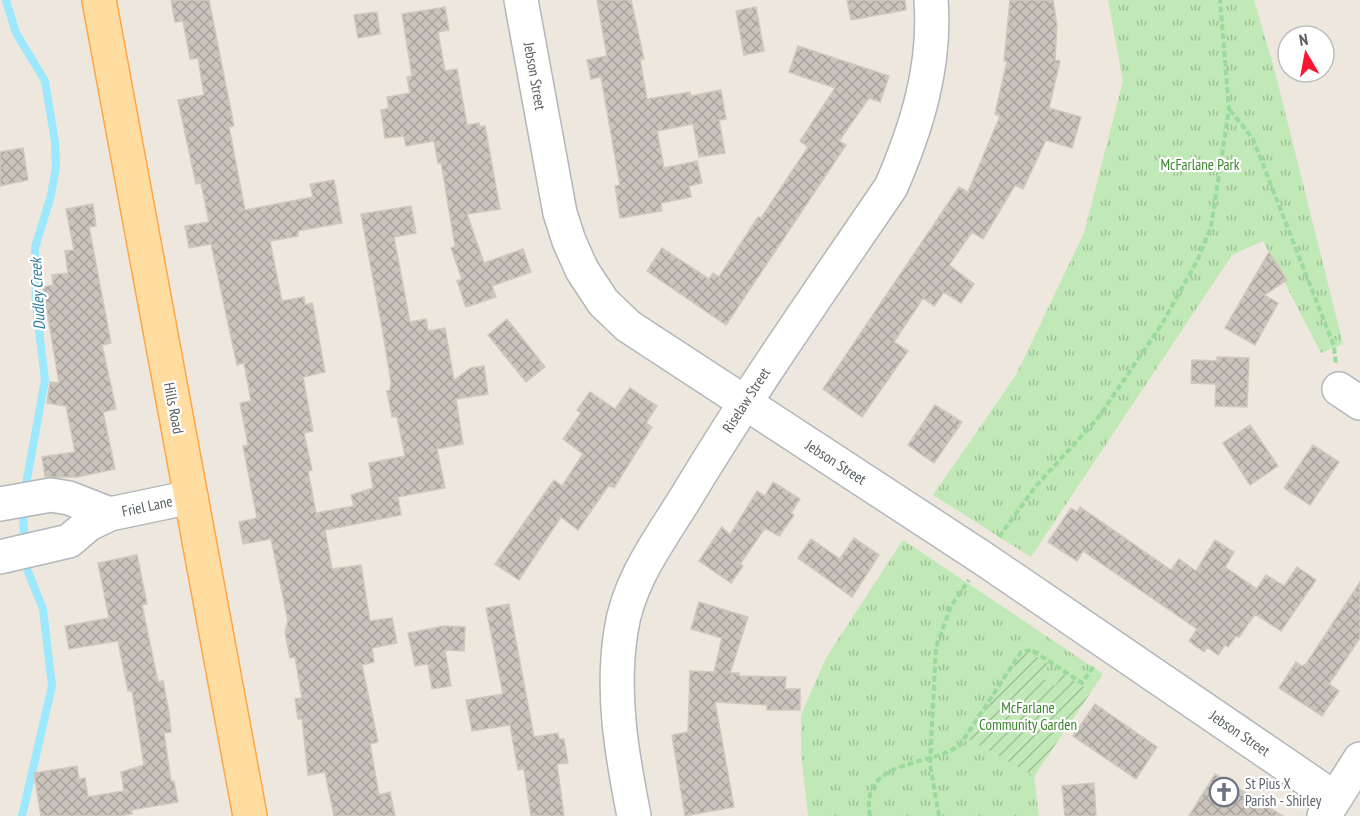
<svg xmlns="http://www.w3.org/2000/svg" width="1360" height="816" viewBox="0 0 1360 816" font-family="'PT Sans Narrow',sans-serif">
	<style>
		.park { fill: url(#park-tufts) }
		.garden { fill: url(#garden-furrows) }
		.lines { fill: none; stroke-linecap: round; stroke-linejoin: round }
		.stream { stroke: #9ce8ff; stroke-width: 8 }
		.building { fill: url(#building-cross-hatch); stroke: #d2c7bc; stroke-width: 1.5 }
		.minor-casing { stroke: #b2b7bb; stroke-width: 36 }
		.major-casing { stroke: #ffa645; stroke-width: 36 }
		.path { stroke: #99db9d; stroke-width: 4; stroke-dasharray: 6 3; stroke-linecap: butt }
		.minor { stroke: #fff; stroke-width: 33 }
		.major { stroke: #ffdda1; stroke-width: 33 }
		.labels { text-anchor: middle; dominant-baseline: central; stroke-width: 4.5; stroke-linejoin: round; paint-order: stroke }
		.street-label { font-size: 15px; fill: #585e62; stroke: #fff }
		.park-label { font-size: 15px; fill: #39862c; stroke: #fff }
		.worship-label { font-size: 15px; fill: #5b616d; stroke: #fff; text-anchor: start }
		.water-label { font-size: 16px; font-style: italic; fill: #2b7b9f; stroke: #fff }
	</style>
	<defs>
		<pattern id="park-tufts" width="24" height="20" patternUnits="userSpaceOnUse" patternTransform="scale(1.5)"><rect width="24" height="20" fill="#c1e8b7"/><path d="M3 7l-1-3M5 7V3M7 7l1-3M15 17l-1-3M17 17v-4M19 17l1-3" fill="none" stroke="#a0bf98"/></pattern>
		<pattern id="garden-furrows" width="10" height="10" patternUnits="userSpaceOnUse" patternTransform="scale(1.5)"><rect width="10" height="10" fill="#c1e8b7"/><path d="M-1 1l2-2M0 10L10 0M9 11l2-2" fill="none" stroke="#a0bf98"/></pattern>
		<pattern id="building-cross-hatch" width="8" height="8" patternUnits="userSpaceOnUse" patternTransform="scale(1.5)"><rect width="8" height="8" fill="#cac4bd"/><path d="M0 0l8 8M0 8l8-8" fill="none" stroke="#a7a29d"/></pattern>
	</defs>
	<rect width="100%" height="100%" fill="#ede7de"/>
	<path class="park" d="M1108 0H1254L1274 68 1343 344 1321 353 1263 241 1232 255 1031 557 933 495 1016 375 1084 233 1123 81Z
		M903 540 1103 674 1034 776 1039 816H808L801 754V715L826 658Z"/>
	<path class="garden" d="M1030 652 1049 665 1041 677 1055 686 1063 674 1091 692 1034 776 967 738 1022 654Z"/>
	<g class="lines">
		<path class="stream" d="M6 0 16 33 45 81 55 142 56 167 51 195 35 248 36 305 45 380 25 490
			M23 517 25 543
			M22 816 52 686 43 609 27 569 26 557"/>
	</g>
	<path class="building" d="M171 0H209L234 126 229 127 245 210 313 197 310 184 334 180 342 223 298 231V236L270 241 282 301 304 297 305 305 312 303 313 306 325 372 303 377 313 431 304 433 312 470 308 471 316 513 354 506 351 495 373 488 369 463 405 456 397 417H392L387 391 390 390 391 383 382 327 361 214 411 206 416 233 394 237 410 322 426 319 428 331 445 328 454 380 471 368 484 366 488 394 456 399 463 444 437 449 445 488 392 498H398L401 515 325 530 332 569 361 565 370 621 392 618 397 643 372 648 374 662 362 665 378 742 370 744 379 795 390 792 395 816H334L325 772 308 775 302 719H298L295 699 302 698 295 657 290 658 285 632 288 621 271 539 243 544 239 522 257 518 243 446 248 445 240 403 251 401 244 363 237 365 211 244 189 248 185 226 209 222 201 183 196 184 178 100 204 95 198 58 190 59 183 21 175 22Z
		M597 0H631L644 59H640L647 99 690 92 691 96 721 90 726 119 719 120 725 153 699 157 693 124 657 131 664 168 697 161 702 183 689 186 691 197 661 203 662 211 620 218 615 186 620 185 601 77 591 79 587 60 607 56Z
		M847 0H905L906 10 851 20Z
		M1010 0H1053L1057 25 1055 60 1060 61 1049 108 1081 117 1072 148 1046 140 1023 189 1015 185 983 239 972 232 949 265 974 284 961 303 944 292 934 306 923 298 894 342 908 351 862 417 823 389 959 187 968 192 1000 116 995 114 1007 61H1004Z
		M445 7 449 30 438 32 445 71 457 69 467 125 479 123 480 127 485 126 500 209 467 214 484 263 523 249 531 272 492 286 496 297 466 307 457 281 462 279 451 248 455 246 441 162 438 163 434 141 406 146 404 136 385 138 381 110 389 108 387 97 410 93 407 77 412 76 402 14Z
		M756 7 764 51 744 55 736 11Z
		M377 12 380 34 358 38 354 15Z
		M798 46 889 76 880 102 869 98 839 141 846 145 726 325 647 271 662 248 709 279 713 273 719 277 758 217 761 218 808 147 800 141 835 88 789 72Z
		M23 148 28 180 0 186V152Z
		M93 204 96 226 89 227 111 343 102 345 116 409 103 412 115 469 77 477H45L42 457 75 452 66 406 47 403 50 382 59 383 43 287 53 285 52 275 68 273 65 251 74 250 66 209Z
		M1269 252 1287 280 1264 295 1278 303 1255 345 1225 328Z
		M507 319 545 367 526 382 488 335Z
		M1217 357 1249 358 1247 407 1215 406 1216 384 1191 383 1192 360 1217 361Z
		M630 388 657 406 646 423 652 427 614 488 609 485 578 530 561 517 519 580 495 564 554 480 562 486 583 454 563 439 581 413 577 410 590 392 615 409Z
		M935 405 962 422 934 463 908 445Z
		M1250 425 1278 466 1250 485 1223 443Z
		M1313 445 1339 462 1310 505 1284 488Z
		M773 482 800 499 791 513 794 515 779 536 765 528 740 564 743 566 731 583 699 561 722 527 730 535 757 491 765 496Z
		M1080 507 1171 570 1179 559 1196 571 1215 540 1234 552 1225 567 1257 589 1266 575 1284 586 1297 567 1316 580 1281 631 1255 614 1239 637 1236 636 1228 647 1225 645 1218 655 1207 647 1204 652 1189 641 1197 629 1083 551 1077 561 1048 542 1071 508 1077 512Z
		M854 538 879 555 852 597 798 558 811 539 840 559Z
		M137 555 147 604 142 605 158 682 163 681 169 712 171 732 164 733 171 781H174L178 802 131 810 132 814 118 816H41L34 773 77 766 79 779 85 778 88 797 124 791 121 772 144 765 132 691H128L118 641 69 649 65 626 109 618 98 563Z
		M1360 582V638L1329 684 1339 691 1322 716 1279 688 1296 662 1302 666 1306 664Z
		M699 602 748 617 730 673H739V676L786 677 785 689H800V710H767V705L715 702 734 807 685 816 672 735 688 732 690 671 714 672 722 638 691 629Z
		M509 604 534 737 558 733 559 739H564L568 763 557 764 564 816H531L524 769 518 770 510 725 472 731 466 700 503 694 486 608Z
		M444 626 465 627 464 651 445 650 451 686 432 689 428 664 415 666 408 633Z
		M1095 704 1157 747 1136 779 1073 736Z
		M1215 774 1283 816H1189Z
		M1094 783 1096 816H1065L1062 786Z"/>
	<g class="lines">
		<g class="minor-casing">
			<path id="minor" d="M521 0 560 213 569 241 582 270 603 302 628 326 984 559 1333 797
				M1339 389 1360 403
				M0 504 51 495 69 498 110 514 191 497
				M0 557 69 541 89 524 110 514
				M634 816C622 755 611 694 621 631 628 580 662 537 688 494 752 388 822 288 891 187 917 127 936 66 931 0
				M1324 816 1360 759"/>
		</g>
		<g class="major-casing">
			<path id="major" d="M99 0 250 816"/>
		</g>
		<path class="path" d="M1230 110 1253 139 1334 346 1336 364
			M999 537 1036 486 1098 418 1162 324 1198 259 1211 227 1229 109 1220 0
			M870 816C859 758 931 767 960 745L1021 652 1032 650 1082 683 1094 666
			M939 816 930 764 936 647 951 606 969 580"/>
		<use href="#minor" class="minor"/>
		<use href="#major" class="major"/>
	</g>
	<defs>
		<g id="church-ring" transform="scale(1.5)"><circle r="9.5" fill="#fff" stroke="#6b7280" stroke-width="1.5"/><path d="M-1.2-6h2.4v3.5h3.3v2.4h-3.3V6h-2.4V-.1h-3.3v-2.4h3.3Z" fill="#6b7280"/></g>
	</defs>
	<g fill-rule="evenodd">
		<use href="#church-ring" x="1224" y="792"/>
	</g>
	<g class="labels">
		<g class="street-label">
			<text transform="translate(535 76) rotate(80)">Jebson Street</text>
			<text transform="translate(746 400) rotate(-57)">Riselaw Street</text>
			<text transform="translate(174 408) rotate(79)">Hills Road</text>
			<text transform="translate(836 462) rotate(33)">Jebson Street</text>
			<text transform="translate(147 506) rotate(-12)">Friel Lane</text>
			<text transform="translate(1240 733) rotate(34)">Jebson Street</text>
		</g>
		<g class="park-label">
			<text x="1200" y="164">McFarlane Park</text>
			<text x="1028" y="707">McFarlane<tspan x="1028" dy="17">Community Garden</tspan></text>
		</g>
		<g class="worship-label">
			<text x="1245" y="783">St Pius X<tspan x="1245" dy="17">Parish - Shirley</tspan></text>
		</g>
		<g class="water-label">
			<text transform="translate(37 294) rotate(-93)">Dudley Creek</text>
		</g>
	</g>
	<g transform="translate(1306 54) rotate(350)"><circle r="28" fill="#ffffff" stroke="#bcbfc0" stroke-width="1.5"/>
	<path d="M0-4.5L10 22L0 15L-10 22Z" fill="#fa1733"/>
	<text y="-9" font-size="16" font-weight="bold" text-anchor="middle" fill="#585e62">N</text>
	</g>
</svg>
